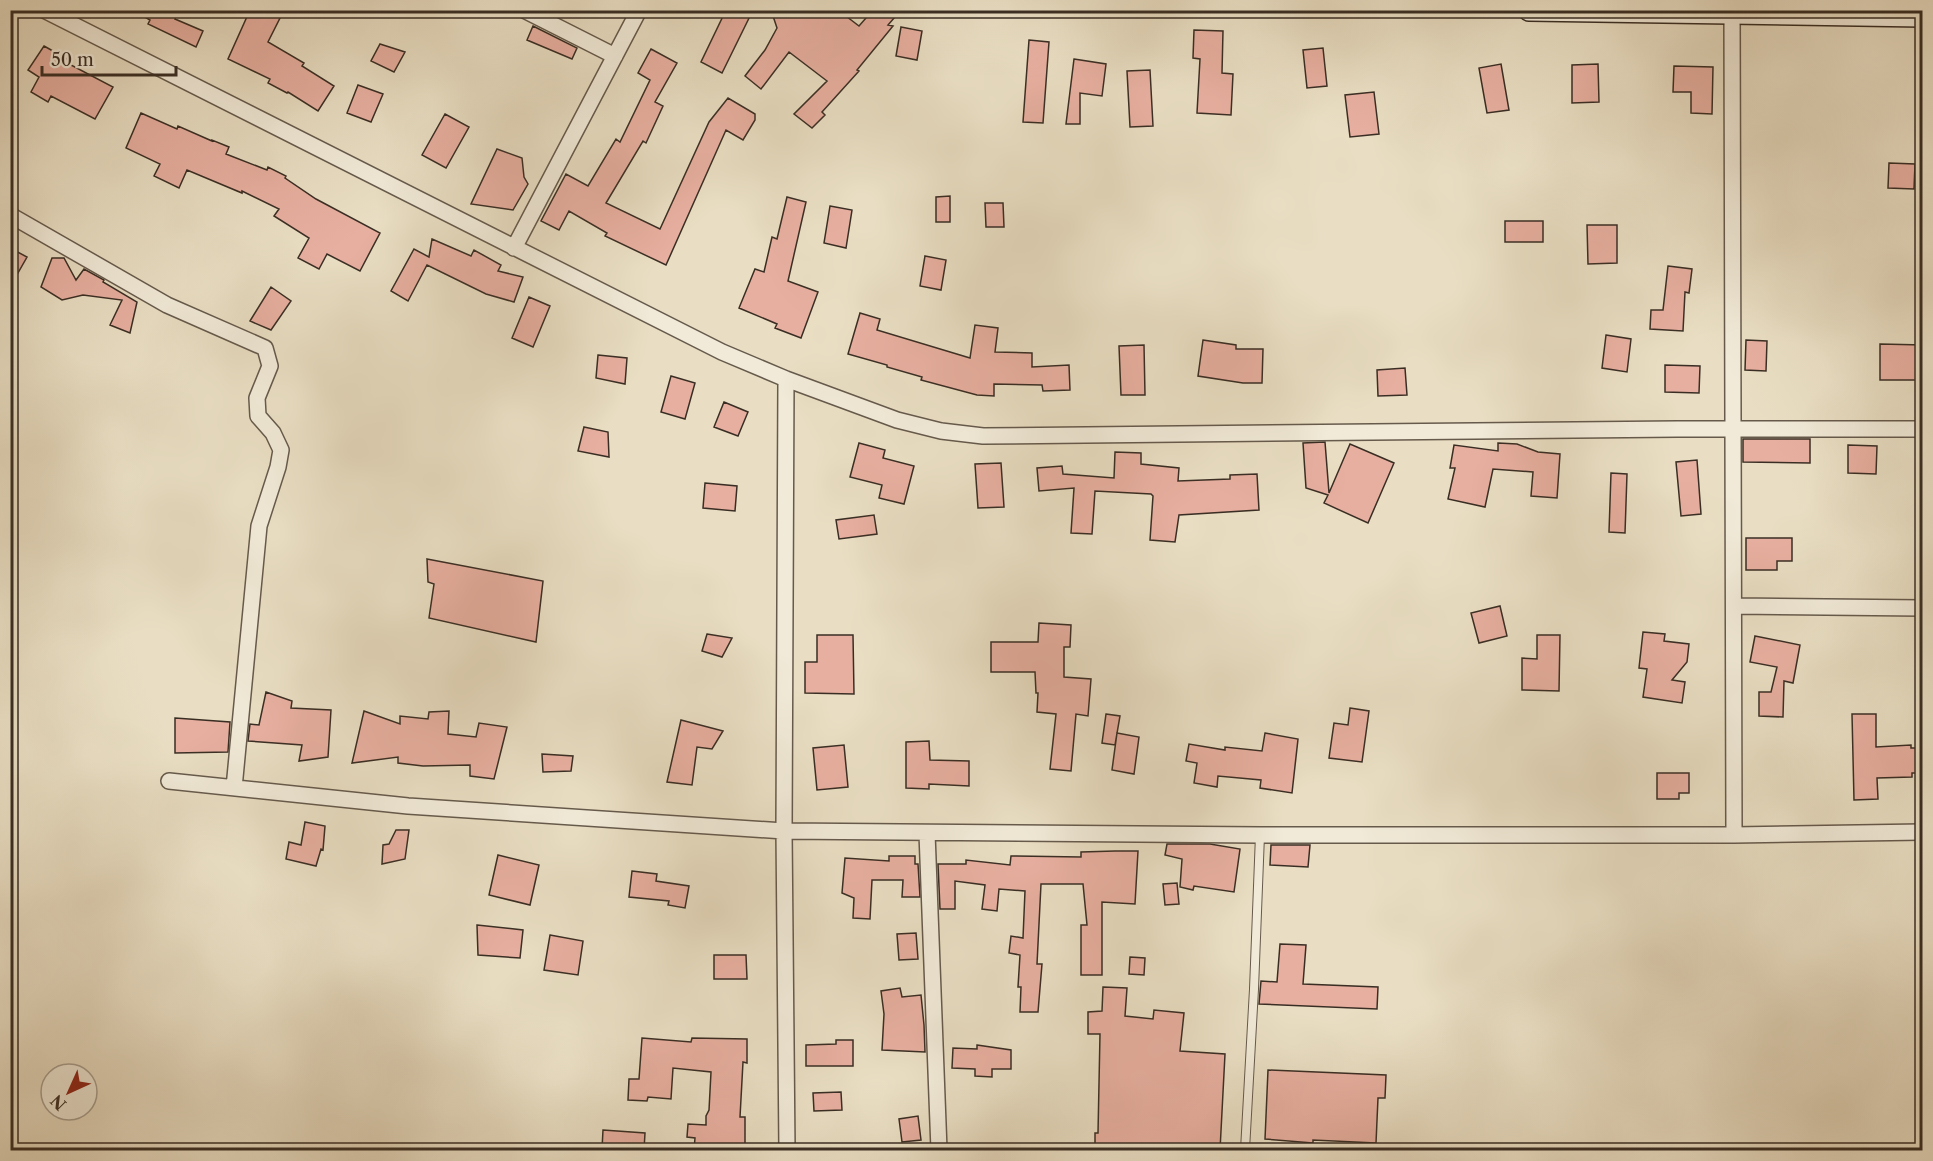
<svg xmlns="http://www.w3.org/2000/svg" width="1933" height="1161" viewBox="0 0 1933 1161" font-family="'Libre Caslon Text',serif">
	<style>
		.building { fill: #e7afa0; stroke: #3a2e24; stroke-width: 1.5 }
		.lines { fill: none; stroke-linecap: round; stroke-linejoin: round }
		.lane-casing { stroke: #665a4c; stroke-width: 10 }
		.street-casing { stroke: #665a4c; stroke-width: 18 }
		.secondary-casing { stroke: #3a2e24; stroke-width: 24 }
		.lane { stroke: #f1ead8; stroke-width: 8 }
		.street { stroke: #f1ead8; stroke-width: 15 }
		.secondary { stroke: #f1ead8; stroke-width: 21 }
	</style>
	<rect width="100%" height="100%" fill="#e9dec3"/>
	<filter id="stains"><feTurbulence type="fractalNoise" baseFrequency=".00333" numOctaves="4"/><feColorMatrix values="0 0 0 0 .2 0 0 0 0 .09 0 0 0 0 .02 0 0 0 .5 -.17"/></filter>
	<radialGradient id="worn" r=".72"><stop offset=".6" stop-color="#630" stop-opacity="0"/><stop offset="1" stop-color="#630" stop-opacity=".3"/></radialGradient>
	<path class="building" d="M133 10H179L175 19 203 31 196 47 148 24 150 20Z
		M250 10H264L280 18 268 42 304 63 302 66 334 86 318 111 288 92 287 93 268 83 270 79 228 59Z
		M726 10H753L722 73 701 62Z
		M771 10H838L859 26 873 10H901L888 25 893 26 857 70 859 71 822 112 825 115 812 128 794 114 827 81 789 52 761 89 745 76 765 50 777 28Z
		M533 26 577 48 572 59 527 40Z
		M901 27 922 31 917 60 896 56Z
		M1194 30 1223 31 1222 73 1233 74 1231 115 1197 113 1200 59 1193 58Z
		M1029 40 1049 42 1043 123 1023 122Z
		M380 44 405 52 394 72 371 61Z
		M44 46 71 61 69 64 113 87 95 119 51 96 48 102 31 92 39 77 28 70Z
		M1323 48 1327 86 1307 88 1303 50Z
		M651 49 677 63 655 102 663 106 646 143 643 141 606 203 660 229 709 122 728 98 755 114V120L743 140 726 130 666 265 605 236 607 233 569 211 559 230 541 221 566 174 588 186 616 139 620 142 650 80 638 73Z
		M1074 59 1106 64 1102 96 1080 93V124H1066Z
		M1501 64 1509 110 1487 113 1479 68Z
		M1598 64 1599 102 1572 103V65Z
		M1674 66 1713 67 1712 114 1691 113V92H1673Z
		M1150 70 1153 126 1130 127 1127 71Z
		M358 85 383 94 371 122 347 113Z
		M1374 92 1379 134 1350 137 1345 95Z
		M141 113 177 129 178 126 212 141V140L229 147 226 154 267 170 268 167 286 176 285 178 316 199 380 233 360 271 327 254 319 269 298 258 309 238 274 216 279 209 242 191V193L187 170 179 188 154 176 160 164 126 148Z
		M445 114 469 127 446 168 422 155Z
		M497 149 522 158 524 177 528 184 513 210 471 204Z
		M1889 163 1915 164 1914 189 1888 188Z
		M950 196V222H936V197Z
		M787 197 806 202 788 281 818 292 801 338 775 328 777 324 739 308 755 269 764 272 772 237 777 239Z
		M985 203H1003L1004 227H986Z
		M830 206 852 210 846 248 824 243Z
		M1505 221H1543V242H1505Z
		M1587 225H1617V263L1588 264Z
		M432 239 471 256 474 250 501 265 498 271 523 277 514 302 486 294 427 265 408 301 391 291 414 249 429 257Z
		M10 248 27 257 10 287Z
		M925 256 946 260 941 290 920 286Z
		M52 258H64L76 280 84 269 104 280 103 282 137 302 130 333 110 325 122 300 83 295 62 300 41 287Z
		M1668 266 1692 269 1689 293 1685 292 1683 331 1650 329 1651 310H1663Z
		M271 287 291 301 271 330 250 321Z
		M529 297 550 306 533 347 512 338Z
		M860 313 880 319 877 330 970 358 975 325 998 328 995 352 1032 353V367L1069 365 1070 390 1043 391 1042 385 994 384V396L977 395 921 380 922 377 887 367V365L848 354Z
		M1606 335 1631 339 1627 372 1602 368Z
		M1203 340 1236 345V349H1263L1262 383H1243L1198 376Z
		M1746 340 1767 341 1766 371 1745 370Z
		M1880 344 1923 345V380H1880Z
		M1144 345 1145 395H1121L1119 346Z
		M598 355 627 358 625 384 596 378Z
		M1665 365 1700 366 1699 393 1665 392Z
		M1405 368 1407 395 1378 396 1377 370Z
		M671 376 695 383 685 419 661 412Z
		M724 402 748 412 738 436 714 427Z
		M584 427 608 432 609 457 578 451Z
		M1743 439H1810V463L1743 462Z
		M1325 442 1329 493 1350 444 1394 463 1368 523 1324 503 1328 495 1306 488 1303 443Z
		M859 443 885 450 883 458 914 466 904 504 879 498 882 485 850 477Z
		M1498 443 1517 444 1538 452 1560 454 1557 498 1531 496 1533 472 1493 469 1485 507 1448 499 1455 468H1450L1454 445 1498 451Z
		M1848 445 1877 446 1876 474 1848 473Z
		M1115 452 1141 453V464L1179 468 1178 481 1230 479V475L1257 474 1259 510 1179 515 1175 542 1150 540 1153 496 1151 494 1095 491 1092 534 1071 533 1074 488 1039 491 1037 468 1062 466 1063 474 1114 478Z
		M1697 460 1701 514 1681 516 1676 462Z
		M1001 463 1004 507 978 508 975 464Z
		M1611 473 1627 474 1625 533 1609 532Z
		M705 483 737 486 735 511 703 508Z
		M874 515 877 534 839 539 836 520Z
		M1746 538H1792V561H1777V570H1746Z
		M427 559 543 581 536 642 429 618 434 584 428 582Z
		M1500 606 1507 636 1479 643 1471 613Z
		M1039 623 1071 625 1070 647H1064V677L1091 679 1088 716 1076 714 1071 771 1050 769 1056 714 1037 712 1038 693H1036L1035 672H991V642H1038Z
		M1643 632 1665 634 1664 641 1689 644 1687 662 1672 680 1685 682 1682 703 1643 697 1647 669 1639 668Z
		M707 634 732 638 722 657 702 651Z
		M817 635H853L854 694 805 693V662H817Z
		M1537 635H1560L1559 691 1522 690V658L1537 659Z
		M1755 636 1800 645 1793 683 1784 681 1783 717 1759 716V692H1771L1777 667 1750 662Z
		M266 692 292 701 291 708 331 710 328 757 299 761 302 745 248 741 250 724 259 725Z
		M1350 708 1369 711 1362 762 1329 758 1334 723 1348 725Z
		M364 711 400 724V716L428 719 429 712 449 711 448 734 476 737 479 723 507 727 494 779 470 776V765L423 766 398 763V757L352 763Z
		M1106 714 1120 716 1115 745 1102 743Z
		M1852 714H1876V747L1911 745V748H1923V773H1912V777L1877 778 1878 799 1854 800Z
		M175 718 230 722 228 752 175 753Z
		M681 720 723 731 712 749 697 747 692 785 667 782Z
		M1117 733 1139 737 1134 774 1112 770Z
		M1265 733 1298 739 1292 793 1260 788 1261 780 1218 776 1217 787 1194 783 1197 763 1186 761 1189 744 1225 750V747L1262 751Z
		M929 741 930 760 969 761V786L929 784V789L906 788V742Z
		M844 745 848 787 817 790 813 748Z
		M542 754 573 756 571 771 543 772Z
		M1657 773H1689V793H1679V799H1657Z
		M305 822 325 826 323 850 321 849 316 866 286 859 289 842 301 845Z
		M396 830H409L405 859 382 864 383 845 389 844Z
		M1167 844H1210L1240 849 1234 892 1194 886 1193 890 1180 887 1182 859 1165 855Z
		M1271 845H1310L1308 867 1270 865Z
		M1115 851H1138L1135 904 1102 902V975H1081V925H1087L1083 884H1041L1037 964H1042L1038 1012H1020L1021 987H1018L1020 955 1009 953 1011 936 1023 938 1025 891 999 889 997 911 982 909 985 885 955 881V909H940L938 864H966V860L1010 865 1011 856 1081 857V852Z
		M498 855 539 865 530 905 489 895Z
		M889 856H915V864H918L920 897H902L903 880H872L870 919 853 918 854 898 842 893 845 858 889 861Z
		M632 871 657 874 656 881 689 886 685 908 668 905 669 901 629 897Z
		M1177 883 1179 904 1165 905 1163 884Z
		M477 925 523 930 520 958 478 955Z
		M916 933 918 959 899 960 897 934Z
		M550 935 583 941 578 975 544 970Z
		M1280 944 1306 945 1303 984 1378 987 1377 1009 1259 1004 1261 981 1277 982Z
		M714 955H746L747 979H714Z
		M1130 957 1145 958 1144 975 1129 974Z
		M1103 987 1127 988 1125 1016 1153 1019 1154 1010 1184 1013 1180 1051 1225 1054 1220 1150H1095V1133H1098L1100 1034H1088V1012L1102 1011Z
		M900 988 902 997 921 995 924 1025 925 1052 882 1050 884 1014 881 991Z
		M642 1038 691 1042 692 1038 747 1039V1063L743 1062 740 1117H745V1150H694L695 1138 687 1137 688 1124 706 1125V1116L709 1110 711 1072 673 1068 671 1099 648 1097 647 1101 628 1100 629 1079H639Z
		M836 1040H853V1066H806V1045L836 1044Z
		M977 1045 1011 1050V1069H992V1077L975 1076V1069L952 1068 953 1048 977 1049Z
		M1268 1070 1386 1075 1385 1098H1378L1376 1143 1313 1140V1143L1265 1139Z
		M841 1092 842 1110 814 1111 813 1093Z
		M918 1116 921 1140 902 1142 899 1119Z
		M603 1130 645 1133 644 1150 602 1149Z"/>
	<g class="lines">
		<g class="lane-casing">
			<path id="lane" d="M1245 1150 1254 989 1260 835"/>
		</g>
		<g class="street-casing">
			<path id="street" d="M44 10 722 352 786 379 897 420 941 431 983 436 1677 429H1922
				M524 10 615 56
				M1732 10 1734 835
				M10 215 167 305 265 348 270 366 257 398 258 416 273 433 281 450 278 467 259 526 234 788
				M514 248 639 10
				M786 379 784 831 787 1150
				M1734 606 1922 608
				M169 781 408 806 784 831 1260 835H1734L1922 832
				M927 833 939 1150"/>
		</g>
		<g class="secondary-casing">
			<path id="secondary" d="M1529 10 1922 16"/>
		</g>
		<use href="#lane" class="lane"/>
		<use href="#street" class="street"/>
		<use href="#secondary" class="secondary"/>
	</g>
	<rect width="1933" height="1161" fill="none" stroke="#e9dec3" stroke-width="36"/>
	<rect x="12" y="12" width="1909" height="1137" fill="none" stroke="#3a2e24" stroke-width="3"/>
	<rect x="18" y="18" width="1897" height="1125" fill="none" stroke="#3a2e24" stroke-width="1.5"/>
	<g transform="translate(69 1092) rotate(225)"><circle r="28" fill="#f1ead8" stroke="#a89f90" stroke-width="1.5"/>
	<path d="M0-4.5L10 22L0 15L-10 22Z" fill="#8f2418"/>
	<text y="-9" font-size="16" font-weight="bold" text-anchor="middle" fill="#3a2e24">N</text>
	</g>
	<path d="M42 66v9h134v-9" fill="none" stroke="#3a2e24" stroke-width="3"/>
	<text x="51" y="66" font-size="18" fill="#3a2e24" stroke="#f1ead8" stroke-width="4.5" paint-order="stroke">50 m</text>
	<rect width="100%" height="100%" filter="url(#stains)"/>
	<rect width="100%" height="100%" fill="url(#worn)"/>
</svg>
